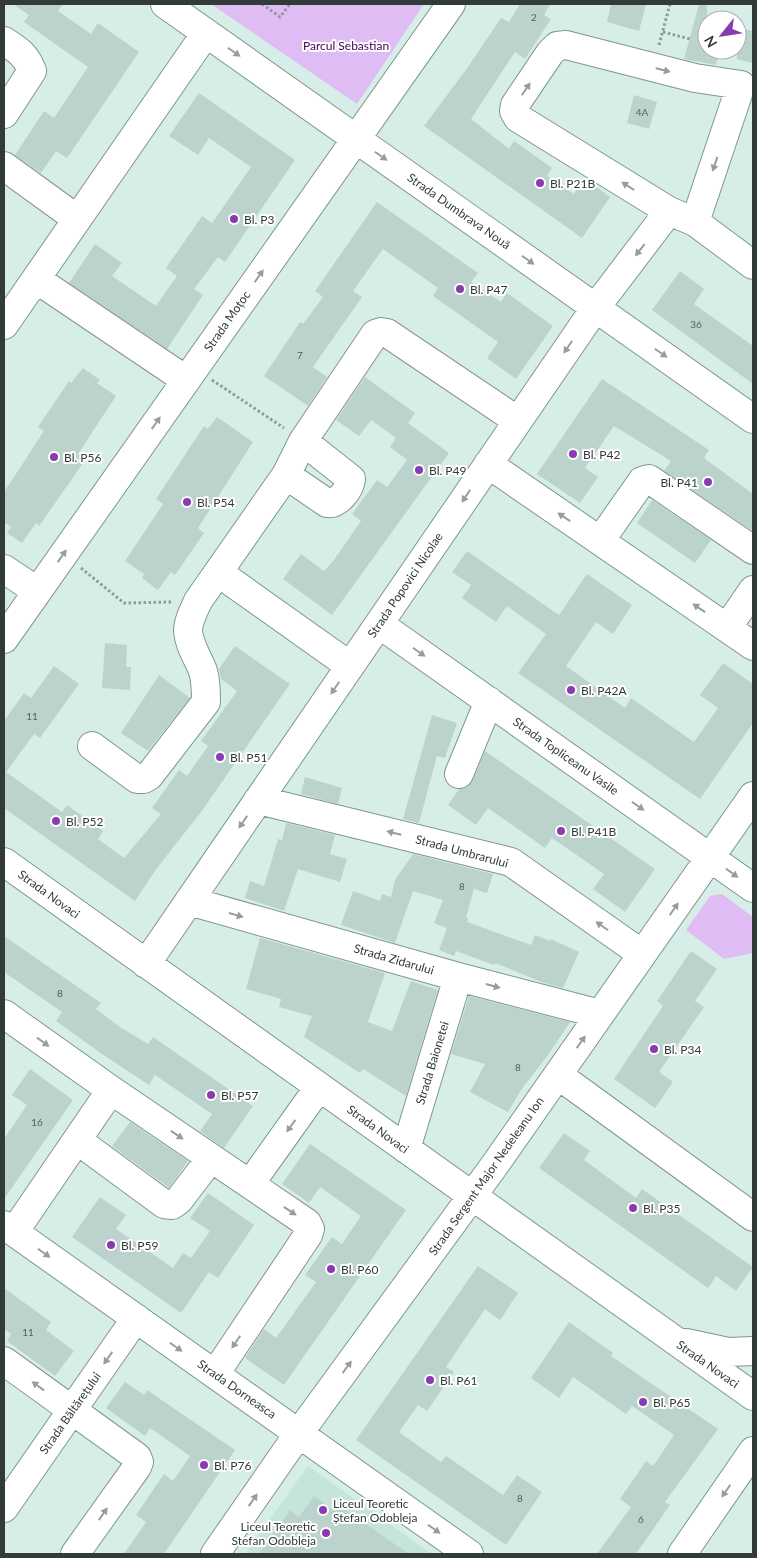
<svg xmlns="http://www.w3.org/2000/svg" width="757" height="1558" viewBox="0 0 757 1558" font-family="Lato,sans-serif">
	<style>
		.built { fill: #c4e4dc }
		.green { fill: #dfbdf4 }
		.building { fill: #bcd3cd }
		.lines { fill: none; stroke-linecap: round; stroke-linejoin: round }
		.minor-casing { stroke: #809690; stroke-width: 30 }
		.path { stroke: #8c9d99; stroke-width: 3; stroke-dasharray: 2.5 2.5; stroke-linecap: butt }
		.minor { stroke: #fff; stroke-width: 28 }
		.oneway { fill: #989d9c }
		.poi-dot { fill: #883cae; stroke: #fff; stroke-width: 2 }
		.labels { text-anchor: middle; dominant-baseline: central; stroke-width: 4; stroke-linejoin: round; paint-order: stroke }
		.number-label { font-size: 10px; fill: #54615e }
		.park-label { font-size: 12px; fill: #41015a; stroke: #fff }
		.poi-label { font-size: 12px; fill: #323b39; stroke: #fff; text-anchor: start }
		.street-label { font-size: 12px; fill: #323b39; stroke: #fff }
	</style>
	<rect width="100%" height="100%" fill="#d7eee8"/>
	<path class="built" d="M308 1466 432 1554H245Z"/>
	<path class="green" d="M211 4H424L357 104Z
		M722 894 753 917V953L724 959 686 930 710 896Z"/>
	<path class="building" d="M13 4H63L58 11 91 34 98 23 139 52 67 158 56 151 41 173 15 155 44 111 54 118 88 67 24 22 29 15Z
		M520 4H550L544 15 551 19 525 59 515 52 471 119 509 149 514 141 552 168 547 176 574 194 584 178 610 197 582 238 424 126 468 67 501 18 509 22Z
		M611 4H646L639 31 607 22Z
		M699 4H707V50H720L716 65 684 59Z
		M737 27 753 31V63L737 59Z
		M199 93 295 160 225 262 218 257 194 289 203 295 167 349 69 283 95 244 122 263 112 276 156 306 177 276 166 268 202 216 212 223 251 167 209 138 198 155 169 136Z
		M634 95 657 102 649 129 627 123Z
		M377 202 478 273 471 282 501 302 507 293 553 326 516 379 487 358 498 342 433 296 438 288 383 249 353 291 362 297 313 367 327 377 308 406 264 376 300 322 303 324 323 297 315 291Z
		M680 271 704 289 694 304 753 346V384L652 310Z
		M83 368 100 380 97 383 116 396 78 454 86 459 39 526 36 523 22 543 7 533 11 527 4 522V492L44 431 38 427 69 381 71 383Z
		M365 377 415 413 408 423 449 453 332 615 283 579 301 554 324 571 334 560 361 521 352 514 377 480 387 487 407 460 390 447 396 438 371 420 359 436 336 420Z
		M602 379 709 450 704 458 753 494V531L664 471 671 461 614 426 585 468 598 477 580 503 537 474Z
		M217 417 253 442 198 528 204 533 175 575 171 572 158 590 142 578 144 574 125 561 163 504 156 499 204 426 208 429Z
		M652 500 711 540 695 563 637 523Z
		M467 551 559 615 587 574 632 605 613 634 596 622 566 666 625 708 631 698 694 742 718 708 700 695 723 663 753 684V723L700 799 518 673 546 634 507 606 496 622 462 598 471 585 452 572Z
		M105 643 127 645 126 667H131L130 690 102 688Z
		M235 646 290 684 201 812 157 868 135 901 4 808V721L24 693 31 698 54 666 79 684 40 738 34 734 6 772 62 812 67 805 103 831 98 839 124 858 161 814 152 808 179 770 187 776 208 746 201 741 237 691 221 679 219 669Z
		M159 675 190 698 148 751 121 733Z
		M432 715 457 723 445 758 437 756 419 823 403 819Z
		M485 751 655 869 625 912 593 889 604 874 552 838 545 848 488 808 476 825 448 805 459 789 468 787 473 780Z
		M305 777 342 788 338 804 301 794Z
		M286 823 335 835 330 854 347 859 340 882 298 869 284 911 245 898 250 881 264 886 278 839 282 840Z
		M413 854 493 874 487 893 474 889 466 917 468 918 467 922 531 945 535 935 550 941 551 939 579 952 563 988 544 983 495 963 494 965 456 951 454 956 439 950 447 928 434 923 443 900 413 891 395 943 341 925 353 891 380 901 382 894 391 897 395 880Z
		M4 936 101 1003 96 1009 120 1027 148 1044 153 1037 253 1106 224 1148 200 1131 212 1114 155 1075 149 1085 102 1054 56 1021 62 1012 4 972Z
		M260 938 385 973 368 1022 392 1031 411 981 438 990 406 1096 363 1069 360 1073 304 1037 312 1016 279 1007 281 999 246 989Z
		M691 951 717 969 695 1001 704 1007 659 1072 673 1082 655 1108 614 1079 663 1006 657 1001Z
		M469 996 570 1022 548 1055 521 1090 508 1112 470 1092 485 1064 451 1054Z
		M30 1069 73 1100 4 1199V1139L27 1105 12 1095Z
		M130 1122 188 1161 169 1188 112 1146Z
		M564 1133 590 1151 584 1160 636 1198 642 1189 753 1267 736 1291 716 1276 708 1288 539 1168Z
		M310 1144 406 1210 284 1385 245 1358 264 1329 276 1338 316 1282 305 1275 332 1237 342 1244 361 1216 320 1187 309 1203 282 1184Z
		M208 1193 254 1225 218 1278 209 1272 181 1313 72 1237 100 1197 126 1215 116 1229 173 1268 183 1253 191 1258 210 1231 190 1218Z
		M478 1266 518 1293 500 1320 485 1309 446 1367 454 1372 427 1411 418 1405 399 1432 441 1462 446 1456 503 1495 517 1475 542 1492 506 1545 356 1440Z
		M4 1288 51 1322 46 1330 74 1351 55 1376 7 1341 11 1334 4 1329Z
		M569 1322 613 1353 611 1356 718 1429 665 1502 670 1505 636 1554H597L631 1507 620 1499 646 1461 653 1466 674 1435 632 1406 626 1414 573 1377 559 1398 531 1378Z
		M125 1382 144 1395 147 1390 235 1450 164 1554H124L146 1522 136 1515 164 1474 173 1481 190 1456 150 1428 145 1436 106 1408Z
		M314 1496 333 1510 337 1504 409 1554H259L290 1510 299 1517Z"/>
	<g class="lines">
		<g class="minor-casing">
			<path id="minor" d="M165 4 753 419
				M4 41C18 50 26 55 32 71L4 114
				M4 166 77 219
				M695 222 741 85 695 78 566 45 557 46 550 53 515 105 514 111 518 118 669 211 695 222 753 265
				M36 279 186 380
				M4 325 206 33
				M303 441 375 334 381 332 387 333 518 421
				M488 464 753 646
				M600 541 642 481 649 479 753 550
				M4 569 37 591
				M219 573 350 666
				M379 624 753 888
				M727 628 753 590
				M4 639 451 4
				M92 746 137 779H144L149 776 206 702C206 692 206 681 203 671 198 658 189 645 188 631 188 621 194 610 198 601L286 475 303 441 351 479C350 489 338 505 327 503L286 475
				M459 774 489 701
				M258 800 511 862 642 954
				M4 862 753 1396
				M189 901 458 977 600 1014
				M146 964 596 307 669 211
				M4 1014 111 1090 307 1223 310 1229 308 1235 215 1374
				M558 1075 753 1217
				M77 1140 164 1204 172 1205 179 1200 211 1158
				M406 1149 458 977
				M250 1184 319 1087
				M4 1225 469 1554
				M14 1232 111 1090
				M686 1343 728 1352 753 1351
				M4 1361 137 1457 139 1462 137 1467 75 1554
				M4 1508 136 1318
				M215 1554 299 1433 494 1166 753 796
				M682 1554 753 1451"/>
		</g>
		<path class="path" d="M262 4 280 17 290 4
			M663 32 690 39
			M659 45 670 4
			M212 380 284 428
			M81 568 124 603 172 602"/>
		<use href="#minor" class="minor"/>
	</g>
	<defs><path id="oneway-solid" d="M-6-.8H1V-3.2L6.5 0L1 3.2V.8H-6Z" transform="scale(1.25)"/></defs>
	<g class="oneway">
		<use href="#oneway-solid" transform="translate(234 52) rotate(35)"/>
		<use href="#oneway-solid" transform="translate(663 70) rotate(14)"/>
		<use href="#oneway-solid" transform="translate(526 89) rotate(-56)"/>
		<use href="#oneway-solid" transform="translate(381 156) rotate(35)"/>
		<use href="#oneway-solid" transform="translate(715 164) rotate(109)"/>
		<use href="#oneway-solid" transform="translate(628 186) rotate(-148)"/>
		<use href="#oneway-solid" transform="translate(640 250) rotate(128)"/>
		<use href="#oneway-solid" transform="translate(528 260) rotate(35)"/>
		<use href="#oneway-solid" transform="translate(259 276) rotate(-55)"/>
		<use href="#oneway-solid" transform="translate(568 347) rotate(124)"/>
		<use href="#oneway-solid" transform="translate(661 353) rotate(35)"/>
		<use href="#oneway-solid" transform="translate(156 423) rotate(-55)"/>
		<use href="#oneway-solid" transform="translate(466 496) rotate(124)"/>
		<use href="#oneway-solid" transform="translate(564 517) rotate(-146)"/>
		<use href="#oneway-solid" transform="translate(62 556) rotate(-55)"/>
		<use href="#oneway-solid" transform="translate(699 608) rotate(-146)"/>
		<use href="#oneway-solid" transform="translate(419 652) rotate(35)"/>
		<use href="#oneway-solid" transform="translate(335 688) rotate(124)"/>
		<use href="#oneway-solid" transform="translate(638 806) rotate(35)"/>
		<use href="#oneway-solid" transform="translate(243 822) rotate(124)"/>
		<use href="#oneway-solid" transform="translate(394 833) rotate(-166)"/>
		<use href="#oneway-solid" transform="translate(732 873) rotate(36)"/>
		<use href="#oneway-solid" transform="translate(674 909) rotate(-55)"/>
		<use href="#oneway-solid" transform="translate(236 915) rotate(16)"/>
		<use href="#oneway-solid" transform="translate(602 926) rotate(-145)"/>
		<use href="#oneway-solid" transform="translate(493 986) rotate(15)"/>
		<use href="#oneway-solid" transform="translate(43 1042) rotate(36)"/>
		<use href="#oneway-solid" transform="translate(581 1042) rotate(-55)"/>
		<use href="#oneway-solid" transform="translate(291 1126) rotate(126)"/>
		<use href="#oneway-solid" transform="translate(177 1135) rotate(34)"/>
		<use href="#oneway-solid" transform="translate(290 1211) rotate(34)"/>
		<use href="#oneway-solid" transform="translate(44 1253) rotate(35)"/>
		<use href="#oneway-solid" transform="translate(236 1342) rotate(124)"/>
		<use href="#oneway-solid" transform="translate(176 1347) rotate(35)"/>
		<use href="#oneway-solid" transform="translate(108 1358) rotate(125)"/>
		<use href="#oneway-solid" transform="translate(347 1367) rotate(-54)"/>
		<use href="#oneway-solid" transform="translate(38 1386) rotate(-144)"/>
		<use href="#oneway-solid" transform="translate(726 1491) rotate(125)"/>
		<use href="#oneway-solid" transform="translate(253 1500) rotate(-55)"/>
		<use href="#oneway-solid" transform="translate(103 1514) rotate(-55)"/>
		<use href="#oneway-solid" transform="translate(434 1529) rotate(35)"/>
	</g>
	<g class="poi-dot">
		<circle cx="540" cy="183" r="5"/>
		<circle cx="234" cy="219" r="5"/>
		<circle cx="460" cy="289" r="5"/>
		<circle cx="573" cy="454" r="5"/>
		<circle cx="54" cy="457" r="5"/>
		<circle cx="419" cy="470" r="5"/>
		<circle cx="708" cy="482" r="5"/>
		<circle cx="187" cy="502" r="5"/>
		<circle cx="571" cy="690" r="5"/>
		<circle cx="220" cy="757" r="5"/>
		<circle cx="56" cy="821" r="5"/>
		<circle cx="561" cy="831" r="5"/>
		<circle cx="654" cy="1049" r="5"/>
		<circle cx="211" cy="1095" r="5"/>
		<circle cx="633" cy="1208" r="5"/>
		<circle cx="111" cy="1245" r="5"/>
		<circle cx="331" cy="1269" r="5"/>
		<circle cx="430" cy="1380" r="5"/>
		<circle cx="643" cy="1402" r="5"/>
		<circle cx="204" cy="1465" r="5"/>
		<circle cx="323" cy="1510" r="5"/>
		<circle cx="326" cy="1533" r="5"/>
	</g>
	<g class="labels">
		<g class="number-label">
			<text x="534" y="17">2</text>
			<text x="642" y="112">4A</text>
			<text x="696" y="324">36</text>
			<text x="300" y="355">7</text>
			<text x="32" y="716">11</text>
			<text x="462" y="886">8</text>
			<text x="60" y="993">8</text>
			<text x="518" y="1067">8</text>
			<text x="37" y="1122">16</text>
			<text x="28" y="1332">11</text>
			<text x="520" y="1498">8</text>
			<text x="641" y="1519">6</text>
		</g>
		<g class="park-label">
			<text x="346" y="45">Parcul Sebastian</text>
		</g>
		<g class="poi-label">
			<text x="550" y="183">Bl. P21B</text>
			<text x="244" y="219">Bl. P3</text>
			<text x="470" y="289">Bl. P47</text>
			<text x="583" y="454">Bl. P42</text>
			<text x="64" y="457">Bl. P56</text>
			<text x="429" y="470">Bl. P49</text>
			<text x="698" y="482" text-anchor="end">Bl. P41</text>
			<text x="197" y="502">Bl. P54</text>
			<text x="581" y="690">Bl. P42A</text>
			<text x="230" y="757">Bl. P51</text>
			<text x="66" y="821">Bl. P52</text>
			<text x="571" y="831">Bl. P41B</text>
			<text x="664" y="1049">Bl. P34</text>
			<text x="221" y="1095">Bl. P57</text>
			<text x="643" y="1208">Bl. P35</text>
			<text x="121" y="1245">Bl. P59</text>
			<text x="341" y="1269">Bl. P60</text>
			<text x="440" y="1380">Bl. P61</text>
			<text x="653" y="1402">Bl. P65</text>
			<text x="214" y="1465">Bl. P76</text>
			<text x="333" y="1503">Liceul Teoretic<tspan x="333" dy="14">Ștefan Odobleja</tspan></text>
			<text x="316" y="1526" text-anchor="end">Liceul Teoretic<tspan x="316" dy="14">Stefan Odobleja</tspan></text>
		</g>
		<g class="street-label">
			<text transform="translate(459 211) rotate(35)">Strada Dumbrava Nouă</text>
			<text transform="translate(227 321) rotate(-55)">Strada Moțoc</text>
			<text transform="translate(405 585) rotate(-56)">Strada Popovici Nicolae</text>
			<text transform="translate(566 756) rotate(35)">Strada Topliceanu Vasile</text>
			<text transform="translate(462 851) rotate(15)">Strada Umbrarului</text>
			<text transform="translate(49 894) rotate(36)">Strada Novaci</text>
			<text transform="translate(394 959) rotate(16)">Strada Zidarului</text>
			<text transform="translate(432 1063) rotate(-73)">Strada Baionetei</text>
			<text transform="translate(378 1129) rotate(36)">Strada Novaci</text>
			<text transform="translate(486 1176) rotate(-55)">Strada Sergent Major Nedeleanu Ion</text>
			<text transform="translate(708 1364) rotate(35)">Strada Novaci</text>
			<text transform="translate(237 1389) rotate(35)">Strada Dorneasca</text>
			<text transform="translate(70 1413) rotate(-55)">Strada Băltărețului</text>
		</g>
	</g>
	<rect width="757" height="1558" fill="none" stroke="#323b39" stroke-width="10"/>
	<g transform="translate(722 35) rotate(240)"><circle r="24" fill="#ffffff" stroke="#adb1b0"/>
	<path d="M0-4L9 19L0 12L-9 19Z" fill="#883cae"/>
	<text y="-8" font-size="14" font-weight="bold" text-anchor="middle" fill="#323b39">N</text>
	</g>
</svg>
